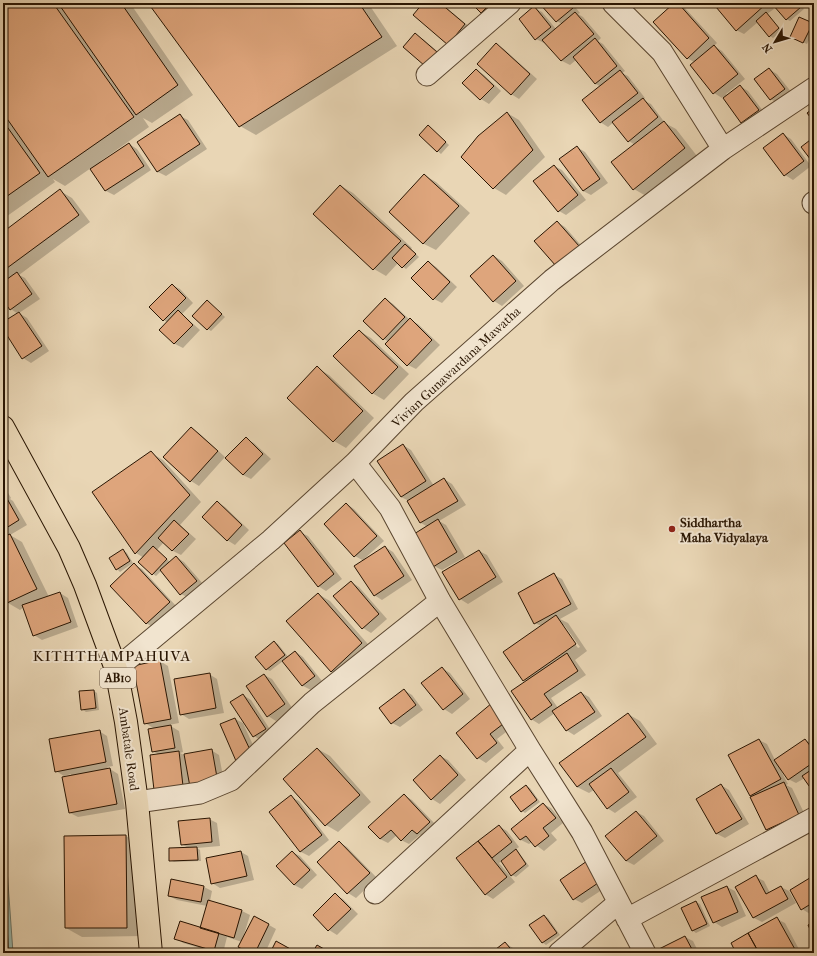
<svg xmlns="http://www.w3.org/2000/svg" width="817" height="956" viewBox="0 0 817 956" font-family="'IM FELL French Canon',serif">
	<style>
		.water { fill: #97b9b0; stroke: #6b776a }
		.shadow { fill: #0003; fill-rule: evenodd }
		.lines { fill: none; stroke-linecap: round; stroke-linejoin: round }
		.shore { stroke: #606759; stroke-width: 1 }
		.building { fill: #dea57c; stroke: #291502 }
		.minor-casing { stroke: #59452f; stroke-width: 23 }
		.major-casing { stroke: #291502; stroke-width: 24 }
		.minor { stroke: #f1e4cf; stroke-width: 21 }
		.major { stroke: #e9d6b5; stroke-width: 22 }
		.poi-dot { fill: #8f2418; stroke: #f1e4cf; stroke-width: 1.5 }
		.labels { text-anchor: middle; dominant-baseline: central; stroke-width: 4; stroke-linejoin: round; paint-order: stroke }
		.shield { fill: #f1e4cf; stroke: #655340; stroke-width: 1 }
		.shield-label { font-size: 12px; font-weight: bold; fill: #291502 }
		.street-label { font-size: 13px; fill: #291502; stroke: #f1e4cf }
		.poi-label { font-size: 13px; font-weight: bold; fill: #291502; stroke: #f1e4cf; text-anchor: start }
		.quarter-label { font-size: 15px; letter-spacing: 1px; fill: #291502; stroke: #f1e4cf }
	</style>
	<rect width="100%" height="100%" fill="#e9d6b5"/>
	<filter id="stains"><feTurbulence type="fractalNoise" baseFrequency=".005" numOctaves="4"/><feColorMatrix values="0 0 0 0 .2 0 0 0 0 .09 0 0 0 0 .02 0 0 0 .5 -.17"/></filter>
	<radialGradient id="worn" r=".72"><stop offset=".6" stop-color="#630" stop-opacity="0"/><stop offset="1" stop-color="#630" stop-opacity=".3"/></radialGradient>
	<path class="water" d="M3 846 6 855 13 953H3Z"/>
	<path class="shadow" d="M3 3H130L193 95 152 123 143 118 149 127 101 161 102 162 129 144 137 149 151 170 114 195 106 191 91 168 65 186 53 179 55 182 3 219Z
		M149 3H368L397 46 256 135 240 126Z
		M425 3H441L472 29 456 48Z
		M472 3H493L495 5 485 15Z
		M541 3H572L580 13 578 14 583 17 601 38 598 41 603 44 625 71 622 73 628 76 645 98 643 100 651 104 665 123 676 129 697 156 646 196 634 189 635 145 629 141 614 122 608 127 600 122 601 87 596 84 576 60 570 65 562 61 546 42 544 43 536 39 534 8 542 12 556 29 562 24 557 21Z
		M676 3 684 7 717 43 714 46 722 51 745 79 726 94 727 96 740 86 748 91 766 115 750 127 742 122 723 97 722 98 714 93 691 65 694 62 687 58Z
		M723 3H768L774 9 767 14 782 31 773 38 770 36 758 22 744 34 736 30Z
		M778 3H799L804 9 790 21 786 19Z
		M799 18 814 25V30L807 44 794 38Z
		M415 34 423 39 444 57 426 65Z
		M496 44 504 49 537 79 519 99 511 94Z
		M769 69 777 74 792 93 778 103 770 99Z
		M476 70 484 75 501 91 489 104 481 99 464 83Z
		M507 113 519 120 545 157 506 195 494 188Z
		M180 116 188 120 207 149 166 176 158 172 138 143Z
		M429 127 449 145 441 154 420 135Z
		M783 134 791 139 811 166 793 180 785 175Z
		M577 147 585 152 608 183 591 195 583 191Z
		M554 166 562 170 586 200 566 215 559 211Z
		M424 175 436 182 470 213 436 250 424 244 390 212Z
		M341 186 353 193 412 248 411 249 419 257 406 269 398 263 386 276 374 269 315 214Z
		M60 191 72 198 90 222 19 275 25 278 40 299 19 313 27 318 49 351 31 363 23 358 3 327V323L18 314 11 309 3 298V284L7 281 3 278V233Z
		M557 222 565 227 586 251 564 270Z
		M494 256 502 261 524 286 502 306 494 301Z
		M428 262 436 267 457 287 442 303 434 299Z
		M172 285 180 289 193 303 182 314 200 330 183 348 175 344 161 330 168 323 164 320Z
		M385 299 393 304 410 320 418 324 440 345 416 369 408 365 389 342 384 339 365 320Z
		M207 301 225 317 211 331 208 329Z
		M359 331 371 338 409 374 384 400 372 393Z
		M317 368 329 375 374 418 346 448 334 441Z
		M192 428 199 433 225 457 199 486 191 481 165 457Z
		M246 439 254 443 271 459 251 479 243 475Z
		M403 445 411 450 434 486 444 479 452 484 466 505 439 521 446 525 465 557 442 570 434 566 428 527 421 523 407 500 401 497Z
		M151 453 163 460 201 502 180 525 196 539 181 555 173 551 164 542 157 550 170 562 176 557 184 562 204 585 189 598 181 594 161 571 156 576 153 574 144 558 136 553Z
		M3 484 11 498 10 499 13 501 27 525 10 535 22 542 49 597 60 593 68 598 78 627 42 640 34 635 24 607 20 610 8 603 3 593Z
		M217 502 225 507 249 530 235 545 227 540Z
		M347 504 354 509 384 541 363 560 385 547 393 552 412 580 382 600 374 595 364 561 355 556Z
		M300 532 308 536 342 579 326 591 318 586Z
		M123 550 127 553 133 563 120 572 117 569Z
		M479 551 487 555 503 582 468 604 460 599Z
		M134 565 142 569 177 607 154 628 146 623Z
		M554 575 562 579 578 609 560 619 568 623 587 651 575 660 586 675 551 698 558 708 582 693 589 697 602 716 574 735 566 730 555 713 539 724 531 719 527 682 524 680 541 626 535 623ZM561 625H564L580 647 578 648Z
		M351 582 359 587 387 619 371 633 363 628Z
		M318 594 330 601 374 651 343 678 331 671Z
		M274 642 278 644 289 658 296 652 303 657 322 681 311 690 303 686 283 661 270 671 266 669Z
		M160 661 168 666 179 723 169 725 179 731 183 752 180 753 186 756 211 750 219 755 225 787 163 794 159 755 153 751 155 729 145 723Z
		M442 668 450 673 470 699 452 714 444 709Z
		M209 674 217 679 224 713 189 719 181 714Z
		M264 675 272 679 293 709 276 721 268 716 247 687Z
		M404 690 412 695 423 710 400 727 392 723Z
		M94 691 97 693 99 710 86 712 82 709Z
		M243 695 251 700 273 734 262 741 254 736Z
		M492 704 514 726 497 739 504 748 486 763 478 758Z
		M628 714 640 721 657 744 618 773 637 797 615 813 607 808 594 790 589 793 577 787Z
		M235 719 243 723 259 758 237 760Z
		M99 731 107 736 113 766 107 767 118 774 125 809 78 817 70 813 71 774 64 776 56 771Z
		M759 740 767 744 775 760 805 740 814 745V791L805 778 796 783 788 779 781 768 780 769 788 784 786 785 792 788 807 819 775 834 767 830 754 797 750 795Z
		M318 749 330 756 371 802 338 832 326 825Z
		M440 756 448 760 466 780 440 804 432 799 414 780Z
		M721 785 729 790 749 824 725 838 717 834 697 799Z
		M526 786 530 788 540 802 525 813 522 811Z
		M404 795 412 800 438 827 425 838 420 835 409 844 401 840 397 835 388 843 380 839 370 827Z
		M291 797 299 801 329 840 309 856 301 852 270 813Z
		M543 804 551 808 563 823 551 833 557 840 544 851 532 842 529 844 521 840 512 829Z
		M636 812 644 816 664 841 634 865 626 861Z
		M209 819 217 823 220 846 197 848 200 850 201 861 174 862 170 860 188 848 182 844Z
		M499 826 507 831 519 847 515 850 519 853 529 866 516 877 512 875 502 861 499 863 515 882 493 899 485 894 458 858Z
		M126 836 141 845 142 936 82 937 66 928Z
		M339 842 347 847 377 878 356 898 348 893 318 862Z
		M241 852 248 856 254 880 220 888 212 883Z
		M292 852 300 856 317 875 302 889 294 885Z
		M588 862 608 886 582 903 574 899Z
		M756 877 764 881 770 893 781 887 789 891 796 903 762 922 754 918 737 887Z
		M814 878V911L810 914 802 909Z
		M172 881 204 887 212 891 210 901 242 911 250 915 243 938 269 925 276 929 265 953H250L242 942 227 937 223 953H217L183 943 176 938 200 929 207 906 177 900 169 896Z
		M727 887 735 891 746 916 722 927 714 922Z
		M335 895 343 899 358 914 337 935 329 930 314 915Z
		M696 902 700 904 710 926 696 933 692 930Z
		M544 916 548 918 560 935 546 945 542 942Z
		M777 919 785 923 801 953H737Z
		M685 937 693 941 699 953H657Z
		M505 943 513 948 517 953H493Z"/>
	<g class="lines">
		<path class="shore" d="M3 874 9 953"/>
	</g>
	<path class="building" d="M3 3H53L134 117 48 177 3 113Z
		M58 3H121L178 85 136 115Z
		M148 3H359L382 37 239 127Z
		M423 3H440L465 24 448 45 413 15Z
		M471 3H491L481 13Z
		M539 3H569L573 8 556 22Z
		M674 3H678L709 38 687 59 653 22Z
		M721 3H765L766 4 736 31 716 7Z
		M776 3H798L801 7 786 20 773 5Z
		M534 6 551 27 535 40 519 19Z
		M575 12 594 34 561 61 542 40Z
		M766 12 779 28 769 37 756 21Z
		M799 17 813 23 803 43 790 37Z
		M415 33 437 52 425 66 403 47Z
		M595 38 617 66 595 84 573 57Z
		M496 43 530 74 511 95 477 64Z
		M714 45 738 74 713 94 690 65Z
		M769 68 785 89 770 100 754 79Z
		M476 69 494 86 480 100 462 83Z
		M620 70 638 93 600 123 582 100Z
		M740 85 759 110 741 123 723 98Z
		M643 98 658 117 628 142 612 122Z
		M814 108V122L807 113Z
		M507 112 533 150 493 189 461 157 478 136Z
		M180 114 200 144 157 172 137 142Z
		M3 121 40 173 3 199Z
		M664 121 685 148 633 190 611 162Z
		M428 125 446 142 437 152 419 135Z
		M783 133 804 161 784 176 763 148Z
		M814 137V164L801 147Z
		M129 143 144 166 105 191 90 169Z
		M577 146 600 179 583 191 559 159Z
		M554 165 578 195 558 212 533 181Z
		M424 174 459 206 423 244 389 212Z
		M340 185 401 241 373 270 313 214Z
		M60 189 79 215 3 271V232Z
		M557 221 579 246 556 266 534 241Z
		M405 244 416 254 402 268 392 258Z
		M493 255 516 281 493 302 470 276Z
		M428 261 450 282 433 300 411 278Z
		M17 272 32 294 10 310 3 300V282Z
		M172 284 186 298 163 321 149 307Z
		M385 298 405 317 383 340 363 321Z
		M207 300 222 314 207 330 192 316Z
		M178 310 193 325 174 344 159 330Z
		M19 312 42 346 22 359 3 329V322Z
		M410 318 432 340 407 366 385 344Z
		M359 330 398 367 372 394 333 356Z
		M317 366 363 411 333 442 287 398Z
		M191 427 218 451 190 482 163 457Z
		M246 437 263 454 243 475 225 458Z
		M403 444 426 481 401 497 377 461Z
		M151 451 190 495 135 554 92 492Z
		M444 478 458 501 420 523 407 501Z
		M5 495 19 520 3 530V496Z
		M217 501 242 525 227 541 202 517Z
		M346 503 377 536 354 557 324 524Z
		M438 519 457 552 433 567 414 534Z
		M174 520 189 534 172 551 158 538Z
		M300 530 334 574 318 587 284 543Z
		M10 534 37 589 7 603 3 596V537Z
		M153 546 167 559 152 575 138 562Z
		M385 546 404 576 374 596 354 566Z
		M123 549 130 561 116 570 109 558Z
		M479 550 496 577 459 600 442 572Z
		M176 556 197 581 180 595 160 570Z
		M134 563 170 602 146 624 110 586Z
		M554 573 571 604 534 624 518 593Z
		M351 581 379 614 362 629 333 596Z
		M60 592 71 622 33 636 22 605Z
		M318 593 362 643 331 672 286 621Z
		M556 615 576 644 523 681 503 652Z
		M274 641 285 655 266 670 255 657Z
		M295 651 315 676 302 686 282 661Z
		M567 653 578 671 544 694 552 705 531 720 511 691Z
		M160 660 171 719 144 724 133 666Z
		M442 667 463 694 443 710 421 683Z
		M210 673 216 708 180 715 174 679Z
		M264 674 285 704 267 717 246 686Z
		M404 689 416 705 391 724 379 708Z
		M94 690 96 708 81 710 79 691Z
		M581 692 595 712 566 731 552 711Z
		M243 694 266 729 253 737 230 702Z
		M492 703 507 721 490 734 497 743 477 759 456 733Z
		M628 713 646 737 577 787 559 763Z
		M235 718 252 754 236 761 220 724Z
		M171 725 175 748 152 752 148 729Z
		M100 730 106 762 55 772 49 739Z
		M759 739 781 779 750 796 728 755Z
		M805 739 814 751V762L788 780 774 760Z
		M317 748 360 795 325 826 283 779Z
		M212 749 218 783 190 787 184 754Z
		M179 751 183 786 154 790 150 755Z
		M440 755 458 775 431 800 413 780Z
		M110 768 117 804 69 813 62 777Z
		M611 768 629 792 607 809 589 784Z
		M814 768V793L802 776Z
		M784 782 799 815 766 830 750 797Z
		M721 784 742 819 716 834 696 799Z
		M526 785 537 800 521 812 510 797Z
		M404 794 430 822 417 834 412 830 401 841 391 830 380 839 368 827Z
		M291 795 322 835 300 852 269 812Z
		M543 803 556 818 543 828 549 836 535 847 526 836 520 840 511 829Z
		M636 811 657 836 626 861 605 836Z
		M210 818 212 842 181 845 178 821Z
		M499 825 512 842 492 858 478 841Z
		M126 835 127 928H65L64 836Z
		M339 841 370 873 347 894 317 862Z
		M478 841 507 877 485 895 456 858Z
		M814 842V852L810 845Z
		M197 847 198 860 169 861V848Z
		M516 849 526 864 511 876 501 861Z
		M241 851 247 876 211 884 206 858Z
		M292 851 310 870 294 885 276 866Z
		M587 861 601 881 573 900 560 880Z
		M756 875 766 894 781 886 788 899 753 918 735 887Z
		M813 876 814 878V902L801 910 790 890Z
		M171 879 204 886 201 902 168 896Z
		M727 886 738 912 713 923 701 897Z
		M335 893 351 909 328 931 313 915Z
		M208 900 242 910 234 938 200 928Z
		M696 901 707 924 692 931 681 908Z
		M544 915 557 933 542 943 529 925Z
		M254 916 269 924 255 953H250L238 947Z
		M777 917 797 953H759L748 933Z
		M180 921 219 933 214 951 174 939Z
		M814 922V938L808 925Z
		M748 933 759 953H736L731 943Z
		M685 936 694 953H656L655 951Z
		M276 941 294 951 293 953H270Z
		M505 942 514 953H491Z
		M317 945 331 953H312Z"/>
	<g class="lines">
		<g class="minor-casing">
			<path id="minor" d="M613 3 662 52 723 149
				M427 75 510 3
				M813 203 814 202
				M355 463 390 508 440 601 530 750 582 832 645 953
				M116 669 271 540 355 463 414 402 552 280 723 149 814 88
				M137 802 200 793 231 780 312 703 440 601
				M375 893 530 750
				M627 919 814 818
				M559 953 618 903"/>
		</g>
		<g class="major-casing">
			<path id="major" d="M3 427 69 548 85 585 116 669 126 722 137 802 151 953"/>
		</g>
		<use href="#minor" class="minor"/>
		<use href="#major" class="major"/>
	</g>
	<circle class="poi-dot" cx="672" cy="529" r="4"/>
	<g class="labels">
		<rect class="shield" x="100" y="668" width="36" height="20" rx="3"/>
		<g class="shield-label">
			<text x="118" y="678">AB10</text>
		</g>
		<g class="street-label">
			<text transform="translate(456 367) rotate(-43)">Vivian Gunawardana Mawatha</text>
			<text transform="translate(129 749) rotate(82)">Ambatale Road</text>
		</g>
		<g class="poi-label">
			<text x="680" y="522">Siddhartha<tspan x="680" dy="15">Maha Vidyalaya</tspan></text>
		</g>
		<g class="quarter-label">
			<text x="112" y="656">KITHTHAMPAHUVA</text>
		</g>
	</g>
	<rect width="817" height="956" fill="none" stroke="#e9d6b5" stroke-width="16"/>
	<rect x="4" y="4" width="809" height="948" fill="none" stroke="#291502" stroke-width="2"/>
	<rect x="8" y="8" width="801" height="940" fill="none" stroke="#291502"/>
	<g transform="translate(775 42) rotate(232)" stroke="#f1e4cf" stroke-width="3" paint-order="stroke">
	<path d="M0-3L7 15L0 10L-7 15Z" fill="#291502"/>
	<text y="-6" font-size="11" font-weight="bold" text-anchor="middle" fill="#291502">N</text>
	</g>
	<rect width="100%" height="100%" filter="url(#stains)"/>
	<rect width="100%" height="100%" fill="url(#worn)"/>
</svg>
